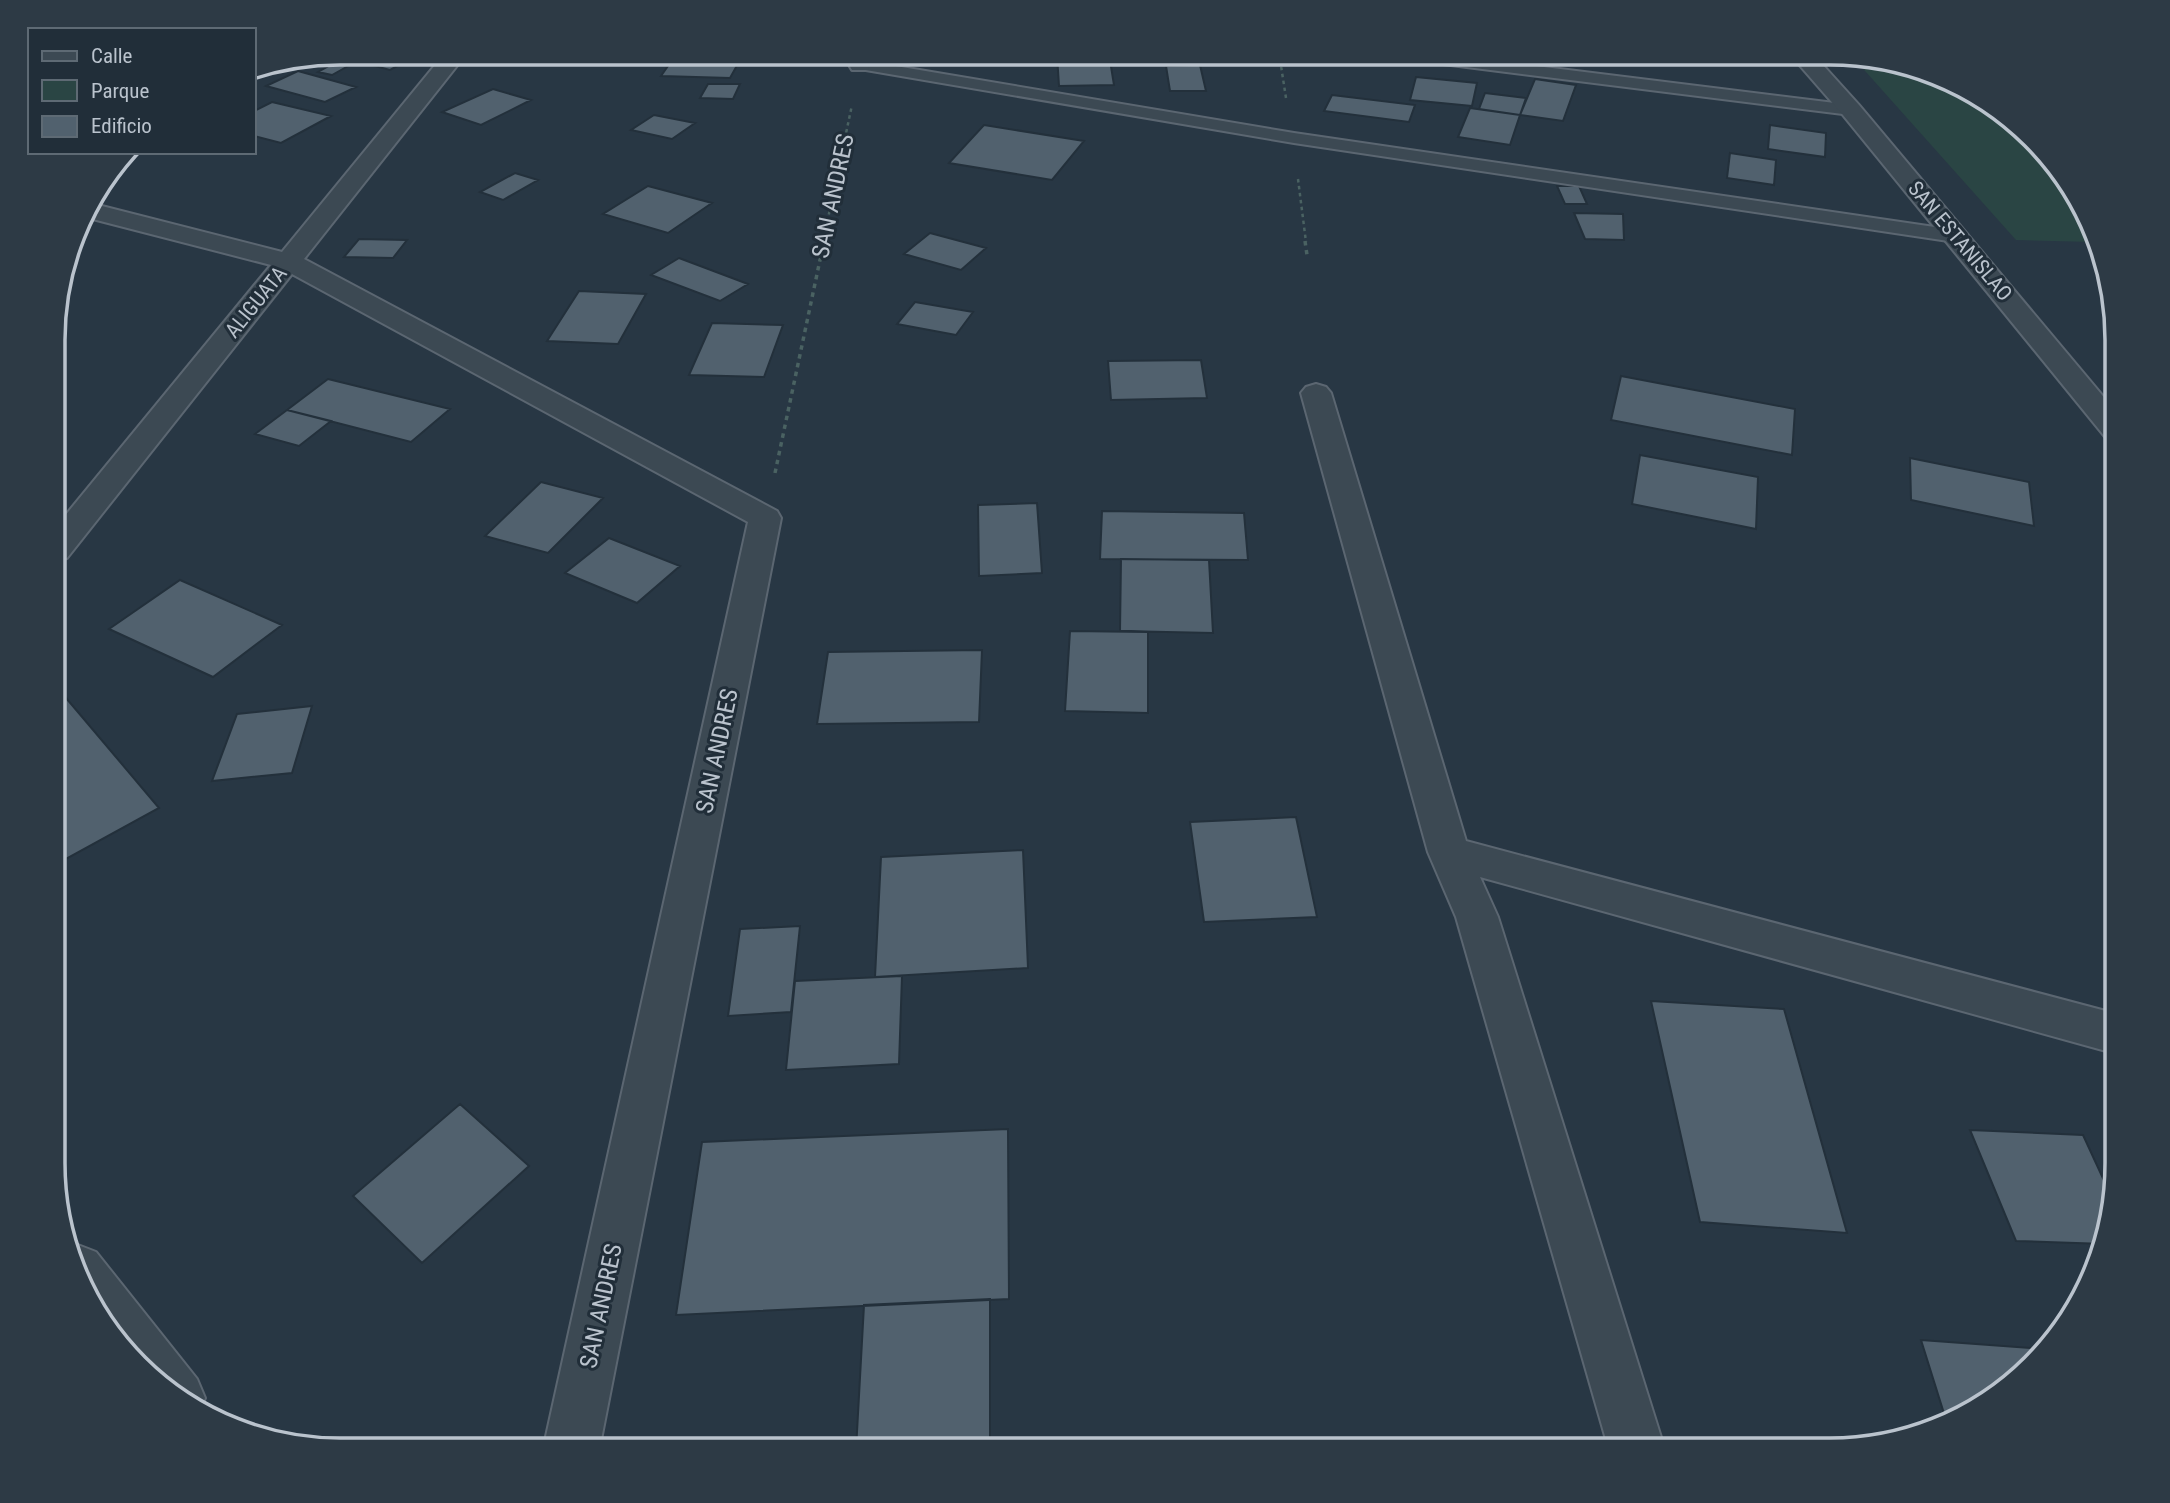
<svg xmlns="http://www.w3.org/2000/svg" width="2170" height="1503" viewBox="0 0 2170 1503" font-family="'Roboto Condensed',sans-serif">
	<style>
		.green { fill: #2a4544 }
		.building { fill: #51616e; stroke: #23303b; stroke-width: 2 }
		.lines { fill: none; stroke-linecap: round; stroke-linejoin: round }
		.lane-casing { stroke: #5b6671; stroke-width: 4 }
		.street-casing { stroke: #5b6671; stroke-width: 4 }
		.path-far1 { stroke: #4a6262; stroke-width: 2.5; stroke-dasharray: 3.5 3.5; stroke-linecap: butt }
		.path { stroke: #4a6262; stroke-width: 3.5; stroke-dasharray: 4.5 4.5; stroke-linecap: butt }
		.lane { fill: #3c4953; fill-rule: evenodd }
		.street { fill: #3c4953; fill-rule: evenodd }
		.labels { text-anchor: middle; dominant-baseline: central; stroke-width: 6; stroke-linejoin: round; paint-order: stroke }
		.far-street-label { font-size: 21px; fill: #bac3cd; stroke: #212e39 }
		.street-label { font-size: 24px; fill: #bac3cd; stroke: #212e39 }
		.rim { fill: none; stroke: #bac3cd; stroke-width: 3.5 }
	</style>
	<rect width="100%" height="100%" fill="#283744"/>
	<path class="green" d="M1849 53 1923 68 2005 112 2079 196 2093 242 2016 240Z"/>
	<path class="building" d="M362 53H378L409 60 390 70 348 59Z
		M677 53H744L730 78 661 76Z
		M1454 53H1546L1544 64Z
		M1109 54 1114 85 1059 86 1057 55Z
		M336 62 350 65 332 75 318 72Z
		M1200 65 1206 91H1170L1166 66Z
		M298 71 356 87 325 102 266 86Z
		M1416 77 1477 83 1472 106 1410 100Z
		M1535 79 1576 85 1563 121 1520 115Z
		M708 84H740L733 99 700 98Z
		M493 89 531 100 481 125 442 112Z
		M1485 93 1526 98 1520 115 1479 109Z
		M1332 95 1415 105 1409 122 1324 111Z
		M272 102 331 116 281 143 254 136V111Z
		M1470 108 1520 115 1510 145 1458 137Z
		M654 115 695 123 672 139 631 130Z
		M984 125 1084 141 1052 180 949 163Z
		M1770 125 1826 133 1825 157 1768 149Z
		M1730 153 1776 160 1774 185 1727 178Z
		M515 173 538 180 503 200 480 192Z
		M648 186 712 203 668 233 603 214Z
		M1557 186H1579L1587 204H1565Z
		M1574 213 1623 214 1624 240 1585 239Z
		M930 233 986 248 961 270 904 254Z
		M359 239 407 240 393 258 344 257Z
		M679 258 748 284 720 301 651 275Z
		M579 291 646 294 618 344 547 341Z
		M915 302 973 312 956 335 897 324Z
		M712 323 783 325 764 377 689 375Z
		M1201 360 1207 398 1111 400 1108 361Z
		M1621 376 1795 409 1792 455 1611 420Z
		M328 379 450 409 411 442 287 410Z
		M287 410 331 421 299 446 255 434Z
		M1640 455 1758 477 1756 529 1632 504Z
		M1910 458 2029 482 2034 526 1911 500Z
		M541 482 603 498 548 553 485 536Z
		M1037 503 1042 573 979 576 978 505Z
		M1102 511 1244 513 1248 560 1100 559Z
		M609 538 680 566 637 603 565 573Z
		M1121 559 1209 560 1213 633 1120 631Z
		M180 580 282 625 213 677 109 629Z
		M1070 631 1148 632V713L1065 711Z
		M982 650 979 722 817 724 828 652Z
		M61 692 159 808 66 859 55 845V695Z
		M312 706 292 773 212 781 237 714Z
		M1296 817 1317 917 1204 922 1190 822Z
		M1023 850 1028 968 875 977 881 857Z
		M800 926 791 1012 728 1016 740 929Z
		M902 976 899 1064 786 1070 795 981Z
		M1651 1001 1784 1009 1847 1233 1700 1222Z
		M460 1104 529 1166 422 1263 353 1196Z
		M1008 1129 1009 1299 676 1315 702 1142Z
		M1970 1130 2083 1135 2113 1200 2105 1244 2016 1241Z
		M990 1299V1450H856L864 1305Z
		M1921 1340 2045 1349 1958 1421 1947 1423Z"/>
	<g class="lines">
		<g class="lane-casing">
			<path id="lane" d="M1387 53H1431L1851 105 1859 110 1851 115 1395 58Z
				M860 60 1294 133 1955 230 1964 236 1955 242 1294 143 854 68 852 65 854 62Z"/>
		</g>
		<g class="street-casing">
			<path id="street" d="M445 53H467L304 259 777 511 781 518 599 1450H543L748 522 292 274 67 558 55 561V528L271 265 81 216 90 203 282 252Z
				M853 53H873L868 70H852L849 65Z
				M1789 53H1812L1859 105 2117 413V441L2106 438 1843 115Z
				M1316 384 1326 387 1331 393 1466 841 2117 1014V1054L1480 877 1498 917 1665 1450H1609L1456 917 1428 852 1301 393 1306 387Z
				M78 1245 96 1252 197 1379 205 1398 200 1410 165 1391 91 1307 71 1248Z"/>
		</g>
		<path class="path-far1" d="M1279 53 1286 98
			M1298 179 1306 242
			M823 242 852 105"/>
		<path class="path" d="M1305 241 1307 255
			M775 473 824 241"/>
		<use href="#lane" class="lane"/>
		<use href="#street" class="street"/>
	</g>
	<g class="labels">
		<g class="far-street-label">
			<text transform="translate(1960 241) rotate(50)">SAN ESTANISLAO</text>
			<text transform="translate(256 302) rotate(-51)">ALIGUATA</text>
		</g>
		<g class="street-label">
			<text transform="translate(833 196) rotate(-78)">SAN ANDRES</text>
			<text transform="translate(717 751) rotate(-78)">SAN ANDRES</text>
			<text transform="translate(601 1306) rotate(-78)">SAN ANDRES</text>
		</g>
	</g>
	<path d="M0 0H2170V1503H0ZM340 65H1830A275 275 0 0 1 2105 340V1163A275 275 0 0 1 1830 1438H340A275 275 0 0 1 65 1163V340A275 275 0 0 1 340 65Z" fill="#2d3a45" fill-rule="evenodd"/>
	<path class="rim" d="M340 65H1830A275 275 0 0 1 2105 340V1163A275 275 0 0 1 1830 1438H340A275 275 0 0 1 65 1163V340A275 275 0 0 1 340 65Z"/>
	<rect x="28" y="28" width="228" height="126" fill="#212e39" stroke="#5e6a74" stroke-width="2"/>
	<rect x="42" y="51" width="35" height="10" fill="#3c4953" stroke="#5e6a74" stroke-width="2"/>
	<text x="91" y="63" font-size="21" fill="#bac3cd">Calle</text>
	<rect x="42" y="80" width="35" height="21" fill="#2a4544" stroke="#5e6a74" stroke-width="2"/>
	<text x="91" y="98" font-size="21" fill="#bac3cd">Parque</text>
	<rect x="42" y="116" width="35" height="21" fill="#51616e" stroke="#5e6a74" stroke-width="2"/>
	<text x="91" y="133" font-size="21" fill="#bac3cd">Edificio</text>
</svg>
